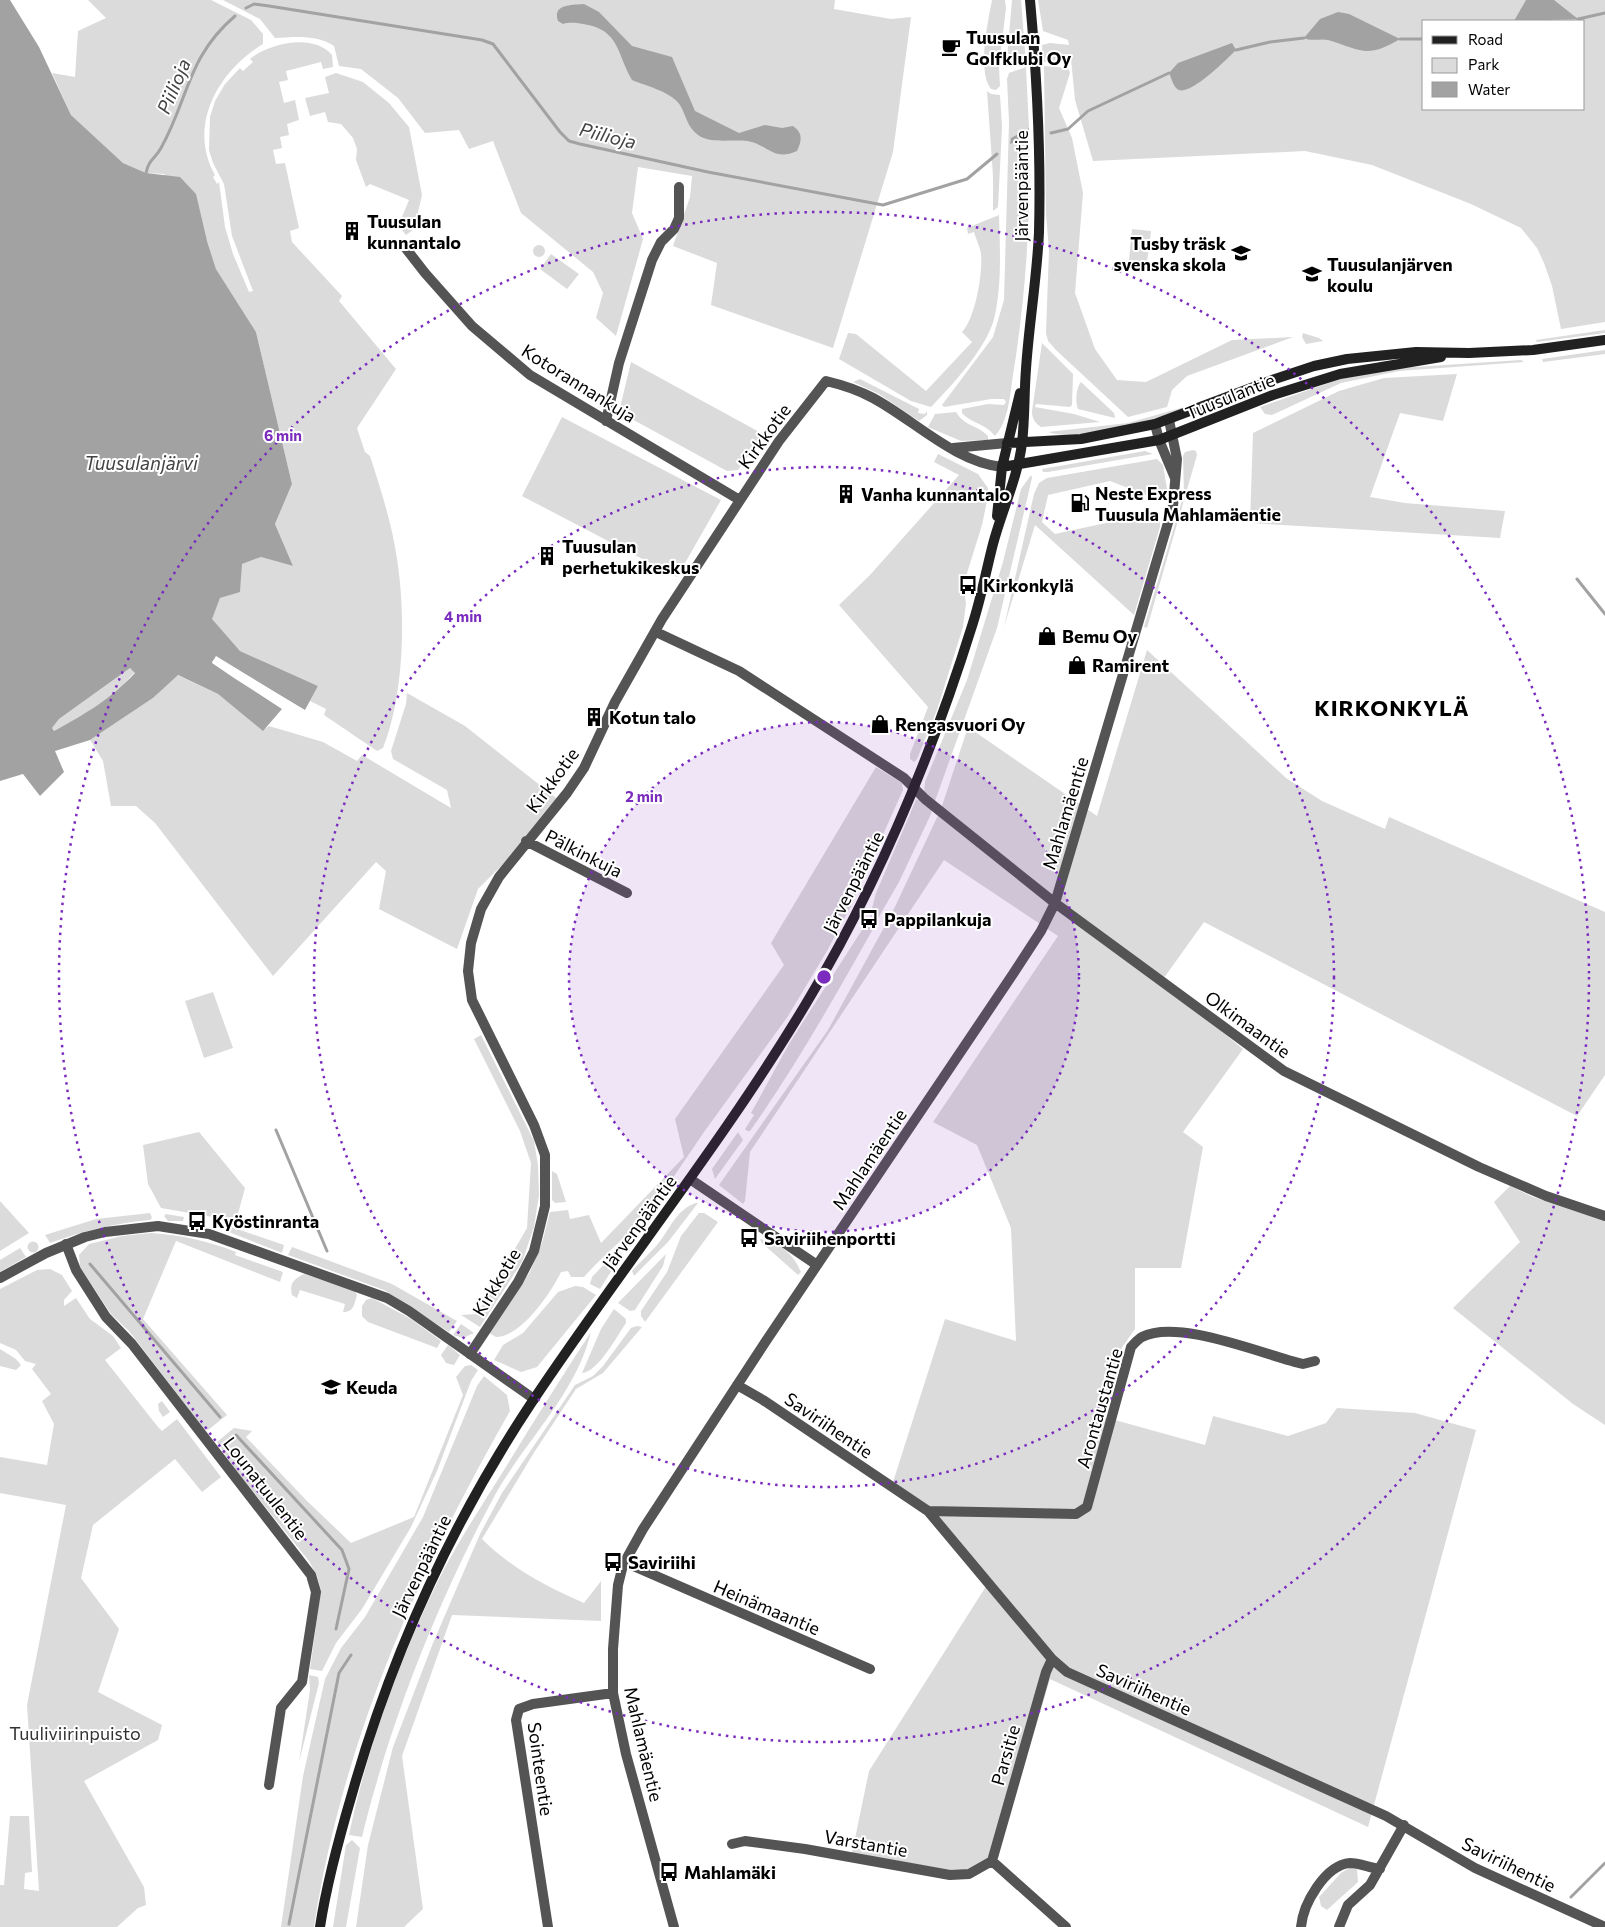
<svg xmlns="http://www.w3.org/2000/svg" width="1605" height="1927" viewBox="0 0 1605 1927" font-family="Commissioner,sans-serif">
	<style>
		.green { fill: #dbdbdb; fill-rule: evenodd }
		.water { fill: #a2a2a2; fill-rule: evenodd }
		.pier { fill: #fff }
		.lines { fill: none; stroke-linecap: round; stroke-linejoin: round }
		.stream { stroke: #a2a2a2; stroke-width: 3 }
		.minor { stroke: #545454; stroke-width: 10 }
		.tertiary { stroke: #545454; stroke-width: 10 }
		.secondary { stroke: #212121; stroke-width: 10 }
		.ring { fill: none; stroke: #7b2cbf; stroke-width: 2.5; stroke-dasharray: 2.5 5 }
		.labels { text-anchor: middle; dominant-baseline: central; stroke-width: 4; stroke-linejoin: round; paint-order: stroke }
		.poi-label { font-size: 18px; font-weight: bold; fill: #000; stroke: #fff; text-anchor: start }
		.street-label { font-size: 18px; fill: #000; stroke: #fff }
		.park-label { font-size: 18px; fill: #323232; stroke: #fff }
		.water-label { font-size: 19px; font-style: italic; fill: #434343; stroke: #fff }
		.district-label { font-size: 22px; font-weight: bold; letter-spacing: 1px; fill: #000; stroke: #fff }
		.centre { fill: #7b2cbf; stroke: #fff; stroke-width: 2.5 }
		.ring-label { font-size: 15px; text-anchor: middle; font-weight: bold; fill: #7b2cbf; stroke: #fff; stroke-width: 4; stroke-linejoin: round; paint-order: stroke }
	</style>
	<rect width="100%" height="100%" fill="#fff"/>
	<path class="green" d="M88 0H211L251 20 263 34V44C218 71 187 126 215 175L213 177 217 184 219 182 225 227 233 254 249 292 253 291 232 236 224 184 213 163 209 150 210 117 215 101 225 84 240 68 243 71 253 62 250 59C269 43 314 33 332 55L333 67 323 69 321 62 286 71 288 80 279 82 284 103 295 100 299 120 287 124 289 135 280 137 282 148 273 150 276 164 285 163 299 228 290 231 292 242 342 296 339 301 396 369 357 428 365 452 370 456C381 490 392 524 397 559 406 616 404 695 383 748L377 751 324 715 326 709 310 701 318 686 240 651 211 619 220 598 240 591 241 564 261 557 293 566 275 524 292 484 256 332 216 269 207 241 164 174 146 173 123 163 71 115 52 73 75 77 78 31 106 18Z
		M223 0H835L834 9 891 19 911 17 893 152 833 348 711 305 717 263 673 246 690 197 692 176 638 167 632 213 643 239 616 336 596 318 603 293 593 272 521 213 493 141 469 149 459 130 425 133 398 98 361 69 339 66 334 46C316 34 295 37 275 38L260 19Z
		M992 0H1005L1006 8 999 67 1000 86 996 90 991 89C977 72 988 21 992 0Z
		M1012 0H1021L1026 64 1012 63 1007 58Z
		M1038 0H1605V322L1561 329 1552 286 1544 263 1537 248 1521 228 1471 204 1372 165 1305 151 1093 161 1075 100 1071 59 1043 62 1042 45 1050 43 1069 45 1068 40 1043 31ZM1424 21H1584V109H1424Z
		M1044 66 1068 68 1070 73 1059 108 1072 138 1083 193 1075 293 1095 349 1117 380 1146 382 1232 340 1293 337 1187 376 1172 390 1167 407 1128 417 1056 350 1048 341 1046 333 1049 250 1046 214Z
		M1026 67 1029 128 1011 138 1019 140 1029 136C1031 216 1026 295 1013 375 1010 394 1009 421 995 436 985 423 972 424 962 413V409L988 404 1004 405 1006 402 1004 399H991L944 407 942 405 993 337 1004 300 1009 122 1007 79 1009 73Z
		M336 73 363 82 389 103 409 127 422 195 414 229 406 235 401 229 408 225 402 217 409 200 370 184 366 187 356 160 357 149 353 138 341 124 328 122 325 112 310 116 305 98 329 93 325 77Z
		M987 91 991 94 1000 95 1002 127 998 207 993 211V176Z
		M999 215C1000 249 1002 286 994 319 986 349 952 385 931 407L911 401 839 359 848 333 856 334 926 391 972 342 962 332C975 319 983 273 981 254 980 247 976 239 974 232L968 234 967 228Z
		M1132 229 1151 231 1147 262 1129 260Z
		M533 251a6 6 0 1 1 12 0a6 6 0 1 1-12 0Z
		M551 254 579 274 567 289 540 269Z
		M1605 330V333L1537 342 1536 340Z
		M1303 333 1319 338 1323 341 1306 344 1302 337Z
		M1042 343 1073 374 1072 405 1070 407 1036 404 1035 407 1074 414 1100 422 1041 427C1035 423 1032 419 1032 411Z
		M1605 350V354L1543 362 1542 359Z
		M1521 360 1524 362 1399 371 1341 383 1272 415 1265 414 1260 407 1340 379 1399 368Z
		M631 362 763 434 738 470 727 471 619 412Z
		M1457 374 1443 421 1400 413 1370 497 1405 503 1505 511 1500 538 1250 523 1253 433 1339 391 1384 378Z
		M860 379 919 409 918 413 925 414 927 411V415L919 421 879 394 853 382Z
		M1081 382 1114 413 1115 418 1078 409C1075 402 1076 388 1081 382Z
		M1195 404C1165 417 1079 444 1048 432L1128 423Z
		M956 412C965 427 978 425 988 436V440L961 441 928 427 935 414Z
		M562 417 721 500 677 577 522 496Z
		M1193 450 1196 451 1197 455 1147 628 1144 627 1184 494 1183 456 1185 452Z
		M1145 451 1153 454 1048 472H1043L1042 469Z
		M938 454 978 474 988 488V496L982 525 963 586 966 603 963 627 937 710 917 759 914 762 910 759V754L928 707 839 605 870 575 959 475 934 462Z
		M1157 459 1163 465 1167 489 1163 495 1154 498 1110 481 1048 495 1042 522 1055 534 1152 513 1160 517V527L1134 615 1035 525 1004 627 1034 494 1039 483 1047 478Z
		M1031 475 1032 478 997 628 935 801 924 793 925 782 967 680 1003 562 1021 489Z
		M1147 650 1286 778 1322 801 1385 829 1389 817 1605 912V1075L1577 1116 1204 922 1161 982 1243 1049 1183 1132 1203 1147 1181 1268H1135V1329L1116 1356 1113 1385 1104 1417 1205 1445 1213 1416 1288 1436 1326 1423 1337 1408 1415 1413 1476 1430 1368 1827 1050 1679 998 1854 962 1872 852 1853 869 1771 990 1580 893 1482 945 1319 1016 1341 1011 1228 977 1145 933 1122 1058 936 944 860 750 1152 745 1201 743 1204 719 1185 828 1030 893 911 941 809 968 727 1097 816Z
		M130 668 135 672C109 700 87 714 54 731L52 728 59 719Z
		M177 675 218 694 263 730 269 726 323 742 357 761 362 755 451 808 447 790 393 759 391 751 406 704 407 693 465 726 560 801 526 841 478 889 457 949 379 909 386 871 376 862 273 976 155 823 136 806H111L103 761 90 740 153 698Z
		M876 767 902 783 903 790 851 906 827 951 788 1016 704 1132 645 1219 641 1217C625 1240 602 1256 584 1277H571L568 1271 561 1272C551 1293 521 1337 496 1337L489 1333 530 1272 542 1243 550 1212 568 1210 570 1219 589 1215 601 1243 684 1157 675 1119 784 965 771 943Z
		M920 799 932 809 931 814 899 882 877 920 870 916 876 893 916 800Z
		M867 922 873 925V929C834 998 796 1066 750 1131H747L745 1129 754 1115 751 1113 789 1044Z
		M213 992 233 1048 204 1058 185 1001Z
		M481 1035 534 1141 538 1165 539 1195 534 1227 522 1262 480 1327 461 1315 477 1314 527 1228 531 1163 520 1131 474 1039Z
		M199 1132 245 1188 236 1221 161 1208 148 1184 143 1145Z
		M738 1132 743 1140 715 1179 712 1169Z
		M552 1171 557 1174 566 1202 555 1203 552 1200Z
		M1510 1186 1533 1197 1605 1220V1425L1573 1404 1453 1308 1520 1242 1494 1202Z
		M0 1201 29 1233 0 1251Z
		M696 1203H698L668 1242 634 1276 632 1271C640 1262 649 1254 657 1245 669 1231 676 1209 696 1203Z
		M150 1213 152 1218 150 1220C115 1223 83 1231 50 1243L45 1235 96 1219Z
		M699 1213H704L718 1222 645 1322 641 1316V1311L667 1272 681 1236Z
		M166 1214 184 1217 183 1221H168L164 1216Z
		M216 1222 284 1245 282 1253 214 1226Z
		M151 1233C182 1235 208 1241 236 1252L235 1255 283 1272 280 1282 176 1241 143 1319 227 1415 208 1430 204 1429 129 1331 111 1314 80 1267 79 1255 89 1244 122 1236Z
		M760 1239C780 1243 793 1253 801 1272L798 1275 761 1242Z
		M27.5 1247a5.5 5.5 0 1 1 11 0a5.5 5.5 0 1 1-11 0Z
		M292 1247 392 1284 457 1321 449 1332 384 1290 288 1255Z
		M20 1248 26 1257 0 1272V1260Z
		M618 1250 622 1254 600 1289 590 1284 592 1277Z
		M666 1254 663 1266 635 1310 630 1311 618 1303Z
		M50 1269 62 1275 72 1291 64 1300V1306L76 1298 90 1319 113 1336 121 1348 105 1360 158 1427 162 1431 177 1419 221 1477 202 1492 175 1459 93 1525 81 1578 119 1629 98 1692 162 1725 158 1740 84 1781 144 1887 146 1905 138 1908 117 1927H0V1885H4L10 1816H29L32 1872 25 1873 24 1889 39 1891 27 1705 66 1505 0 1493V1457L47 1465 54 1424 42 1401 51 1394 32 1369 36 1364 25 1361 16 1350 0 1343V1289L37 1270Z
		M304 1274 354 1290 357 1295C354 1305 354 1312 343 1312L345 1304 300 1290 297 1298 292 1295C289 1283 294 1279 304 1274Z
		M575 1286 583 1287 596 1295 537 1367 521 1372 494 1360 503 1345 523 1333 558 1292Z
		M372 1298 411 1319 441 1341 437 1348 368 1322 362 1316V1306L366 1300Z
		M614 1309 626 1319V1323C617 1336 598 1372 582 1373L601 1329Z
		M461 1324 474 1333 463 1338 453 1335Z
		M637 1326 642 1327 603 1373 576 1389 535 1451 482 1539C511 1568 547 1587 584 1603L601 1581V1621L452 1615 402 1756 423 1909 404 1927H356L368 1845 393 1747 433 1643 480 1534 502 1493 575 1385 593 1376 603 1366 631 1328Z
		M591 1332C576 1394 525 1441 495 1495 438 1600 390 1722 362 1837L349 1835C367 1748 399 1661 438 1581 457 1543 481 1507 504 1470 532 1424 561 1378 591 1332Z
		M448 1345 460 1355 454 1365 446 1363 441 1355Z
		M0 1349 16 1359 21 1365 16 1370 0 1366Z
		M471 1365 478 1370 471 1381 437 1471 411 1527 362 1609 336 1643 322 1671 310 1669 321 1590 317 1576 309 1561 233 1467 217 1442 234 1428 252 1431 246 1437 306 1500 351 1543 414 1517 463 1395 456 1377 465 1366Z
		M484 1376 507 1395 510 1411C418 1572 342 1742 314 1927H281L303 1776 325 1679 341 1648 365 1617 423 1517 477 1386Z
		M162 1401 170 1412 163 1417 159 1411 158 1404Z
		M309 1675 318 1677 319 1683 299 1762 310 1690Z
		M352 1840 360 1848 346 1927H333L346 1845Z
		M1351 1867 1357 1869 1358 1882 1327 1910 1321 1906 1319 1897 1341 1873Z"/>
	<path class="water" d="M0 0H10L39 47 71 115 123 163 146 173 180 177 196 194 207 241 216 269 256 332 292 484 275 524 293 566 261 557 242 564 240 592 220 598 212 619 240 651 318 686 305 710 216 657 212 662 282 709 263 731 218 694 178 675 153 698 90 740 55 751 64 772 40 796 23 774 0 781ZM130 668 135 673C109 700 87 713 54 731L52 728 59 719Z
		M1526 0H1554L1578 19 1514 21Z
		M584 4 599 12 632 46 672 57 695 111 739 133 765 125 782 128 793 126C803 133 802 140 797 151 773 162 768 144 747 141 732 139 711 144 698 135 687 127 686 115 680 105 672 92 646 86 632 80 617 55 620 29 583 24 576 23 570 22 563 24L558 21C552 4 572 5 584 4Z
		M1338 12 1349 14 1400 39C1367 59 1361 50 1328 40 1320 38 1312 42 1304 38L1320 19Z
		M1232 43 1236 50C1227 59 1191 95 1179 90 1173 87 1172 79 1169 73L1178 63Z
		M1029 128V136L1010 144 1011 138Z"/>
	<path class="pier" d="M216 656 296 705 295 708 216 660 215 662 283 707 284 710 234 678 212 663Z"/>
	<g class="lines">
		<path class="stream" d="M246 8 254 4 269 6 482 40 493 44 560 132 569 141 580 144 708 172 883 205 967 179 997 154
			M1578 19 1605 13
			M1400 39H1424
			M1236 50 1270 42 1304 38
			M1051 133 1068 129 1088 111 1169 73
			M146 173C149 159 155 159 161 148 189 98 187 57 235 16
			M1577 579 1605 614
			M276 1130 327 1251
			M90 1264 220 1417
			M236 1435 342 1550 349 1569 336 1629
			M1571 1897 1605 1863
			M289 1924 339 1673 351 1655"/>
		<path class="minor" d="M404 246 425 273 472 326 530 375 738 499
			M606 421 619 363 652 260 661 242 674 229 679 218V187
			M1155 424 1159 440 1175 478
			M953 448 1007 443
			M656 632 739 671 904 778 925 799 1055 903 1284 1071 1479 1167 1546 1196 1605 1216
			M526 841 627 893
			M690 1179 817 1265
			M66 1244 76 1270 106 1317 132 1344 311 1575 316 1592 302 1682 281 1708 269 1785
			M470 1354 518 1282 534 1251 545 1206V1155L534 1125 472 1000 468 971 471 943 481 909 499 877 567 793 584 768 615 702 662 619 779 441 826 381C843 385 858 390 873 398 914 420 955 462 1002 467
			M737 1385 763 1400 928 1511 1052 1659 1067 1672 1386 1816 1475 1868 1605 1927
			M928 1511 1076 1514 1087 1507 1131 1347C1134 1344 1138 1339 1142 1337 1178 1318 1264 1355 1303 1364L1315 1361
			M624 1562 870 1669
			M732 1844 745 1841 805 1849 950 1875 969 1874 992 1861
			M992 1861 1046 1672 1052 1659
			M992 1861 1066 1927
			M548 1927 516 1720 519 1709 533 1704 613 1693
			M674 1927 626 1754 613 1693V1649L618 1585 623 1565 643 1529 766 1341 1013 974 1041 931 1055 903 1173 506 1177 459 1169 420
			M1301 1927C1303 1904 1325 1865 1350 1863 1360 1863 1370 1868 1380 1869
			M1339 1927 1348 1905 1370 1885 1404 1825"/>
		<path class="tertiary" d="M0 1278 46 1253 85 1237 105 1232 158 1226 209 1234 387 1298 409 1311 534 1399"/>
		<path class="secondary" d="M1007 443 1081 439 1155 424 1275 379 1314 366 1347 359 1416 352 1469 353 1533 350 1605 340
			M1002 467 1159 440 1273 395 1340 374 1441 357
			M997 516 1002 467 1020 393
			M320 1927C327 1881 339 1838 352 1794 392 1653 451 1524 532 1402 622 1267 724 1141 807 1002 878 884 931 757 972 626 981 599 986 571 993 544 1002 510 1018 477 1022 443 1025 418 1024 393 1026 369 1029 323 1037 278 1039 232 1041 155 1037 77 1030 0"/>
	</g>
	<circle cx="824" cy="977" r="255" fill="#7b2cbf" fill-opacity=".12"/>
	<g class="ring">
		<circle cx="824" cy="977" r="255"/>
		<circle cx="824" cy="977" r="510"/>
		<circle cx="824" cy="977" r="765"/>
	</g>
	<defs>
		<g id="cafe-bare" transform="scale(1.5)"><path d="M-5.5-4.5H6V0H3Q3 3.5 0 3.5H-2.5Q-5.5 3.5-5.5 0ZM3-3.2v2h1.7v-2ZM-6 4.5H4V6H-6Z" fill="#000" stroke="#fff" stroke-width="2.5" paint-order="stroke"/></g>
		<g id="building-bare" transform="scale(1.5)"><path d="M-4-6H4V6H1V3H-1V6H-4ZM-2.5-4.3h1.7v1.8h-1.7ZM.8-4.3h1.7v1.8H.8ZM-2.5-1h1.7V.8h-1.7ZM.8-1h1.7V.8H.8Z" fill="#000" stroke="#fff" stroke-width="2.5" paint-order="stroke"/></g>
		<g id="school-bare" transform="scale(1.5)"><path d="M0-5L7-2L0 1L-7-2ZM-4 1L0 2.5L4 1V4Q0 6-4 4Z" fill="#000" stroke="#fff" stroke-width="2.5" paint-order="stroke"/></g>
		<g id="fuel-bare" transform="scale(1.5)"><path d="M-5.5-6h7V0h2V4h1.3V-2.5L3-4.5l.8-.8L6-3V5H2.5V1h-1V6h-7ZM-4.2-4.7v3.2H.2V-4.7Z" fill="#000" stroke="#fff" stroke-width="2.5" paint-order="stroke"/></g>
		<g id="bus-bare" transform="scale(1.5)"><path d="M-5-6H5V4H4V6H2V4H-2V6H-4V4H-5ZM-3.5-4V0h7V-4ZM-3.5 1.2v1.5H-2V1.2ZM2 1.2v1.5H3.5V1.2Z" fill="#000" stroke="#fff" stroke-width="2.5" paint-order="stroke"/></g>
		<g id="shop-bare" transform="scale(1.5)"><path d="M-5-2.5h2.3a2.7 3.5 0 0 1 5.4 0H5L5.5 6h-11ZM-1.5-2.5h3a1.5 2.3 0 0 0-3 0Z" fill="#000" stroke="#fff" stroke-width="2.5" paint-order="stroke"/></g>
	</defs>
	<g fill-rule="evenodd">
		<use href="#cafe-bare" x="951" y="47"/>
		<use href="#building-bare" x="352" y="231"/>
		<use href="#school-bare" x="1241" y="253"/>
		<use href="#school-bare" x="1312" y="274"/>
		<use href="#building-bare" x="846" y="494"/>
		<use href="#fuel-bare" x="1080" y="503"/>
		<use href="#building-bare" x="547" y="556"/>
		<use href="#bus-bare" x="968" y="585"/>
		<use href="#shop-bare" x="1047" y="636"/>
		<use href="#shop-bare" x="1077" y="665"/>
		<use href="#building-bare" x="594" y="717"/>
		<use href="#shop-bare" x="880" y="724"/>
		<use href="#bus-bare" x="869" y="919"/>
		<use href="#bus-bare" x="197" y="1221"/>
		<use href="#bus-bare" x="749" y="1238"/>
		<use href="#school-bare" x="331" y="1387"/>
		<use href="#bus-bare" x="613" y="1562"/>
		<use href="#bus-bare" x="669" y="1872"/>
	</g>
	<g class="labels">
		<g class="poi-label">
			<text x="966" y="37">Tuusulan<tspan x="966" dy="21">Golfklubi Oy</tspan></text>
			<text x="367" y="221">Tuusulan<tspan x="367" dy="21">kunnantalo</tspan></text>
			<text x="1226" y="243" text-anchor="end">Tusby träsk<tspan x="1226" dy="21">svenska skola</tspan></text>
			<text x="1327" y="264">Tuusulanjärven<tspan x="1327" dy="21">koulu</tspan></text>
			<text x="1095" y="493">Neste Express<tspan x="1095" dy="21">Tuusula Mahlamäentie</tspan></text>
			<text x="861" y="494">Vanha kunnantalo</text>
			<text x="562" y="546">Tuusulan<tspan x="562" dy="21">perhetukikeskus</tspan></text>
			<text x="983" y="585">Kirkonkylä</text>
			<text x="1062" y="636">Bemu Oy</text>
			<text x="1092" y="665">Ramirent</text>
			<text x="609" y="717">Kotun talo</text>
			<text x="895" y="724">Rengasvuori Oy</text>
			<text x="884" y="919">Pappilankuja</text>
			<text x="212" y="1221">Kyöstinranta</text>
			<text x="764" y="1238">Saviriihenportti</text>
			<text x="346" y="1387">Keuda</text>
			<text x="628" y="1562">Saviriihi</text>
			<text x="684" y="1872">Mahlamäki</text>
		</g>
		<g class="street-label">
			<text transform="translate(1021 186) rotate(-90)">Järvenpääntie</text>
			<text transform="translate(579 383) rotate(32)">Kotorannankuja</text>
			<text transform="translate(1230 396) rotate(-22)">Tuusulantie</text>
			<text transform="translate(764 436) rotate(-54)">Kirkkotie</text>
			<text transform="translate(552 780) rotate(-54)">Kirkkotie</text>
			<text transform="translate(1065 813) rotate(-73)">Mahlamäentie</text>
			<text transform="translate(584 853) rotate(27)">Pälkinkuja</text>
			<text transform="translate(853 882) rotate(-63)">Järvenpääntie</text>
			<text transform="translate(1248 1024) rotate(36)">Olkimaantie</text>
			<text transform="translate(869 1159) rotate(-56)">Mahlamäentie</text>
			<text transform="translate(639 1222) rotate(-54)">Järvenpääntie</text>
			<text transform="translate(496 1282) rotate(-59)">Kirkkotie</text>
			<text transform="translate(1099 1408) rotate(-74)">Arontaustantie</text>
			<text transform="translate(829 1425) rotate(34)">Saviriihentie</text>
			<text transform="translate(266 1488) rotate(52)">Lounatuulentie</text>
			<text transform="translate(421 1566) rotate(-64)">Järvenpääntie</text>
			<text transform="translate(767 1607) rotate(23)">Heinämaantie</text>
			<text transform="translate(1144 1689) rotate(24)">Saviriihentie</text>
			<text transform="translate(644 1744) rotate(77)">Mahlamäentie</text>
			<text transform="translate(1005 1755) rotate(-74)">Parsitie</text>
			<text transform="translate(541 1769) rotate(82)">Sointeentie</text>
			<text transform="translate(866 1843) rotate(10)">Varstantie</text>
			<text transform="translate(1509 1864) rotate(26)">Saviriihentie</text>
		</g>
		<g class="park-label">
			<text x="75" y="1733">Tuuliviirinpuisto</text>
		</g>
		<g class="water-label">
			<text transform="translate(173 86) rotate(-67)">Piilioja</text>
			<text transform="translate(608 135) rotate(14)">Piilioja</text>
			<text x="141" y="462">Tuusulanjärvi</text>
		</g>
		<g class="district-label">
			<text x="1392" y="707">KIRKONKYLÄ</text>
		</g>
	</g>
	<circle cx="824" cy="977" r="8" class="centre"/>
	<g class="ring-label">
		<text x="283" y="441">6 min</text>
		<text x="463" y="622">4 min</text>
		<text x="644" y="802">2 min</text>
	</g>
	<rect x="1422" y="20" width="162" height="90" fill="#ffffff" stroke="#999999"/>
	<rect x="1432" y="36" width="25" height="8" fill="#212121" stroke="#999999"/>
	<text x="1468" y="45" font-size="15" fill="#000000">Road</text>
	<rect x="1432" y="58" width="25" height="15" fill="#dbdbdb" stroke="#999999"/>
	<text x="1468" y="70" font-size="15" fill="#000000">Park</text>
	<rect x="1432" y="82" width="25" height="15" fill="#a2a2a2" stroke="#999999"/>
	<text x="1468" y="95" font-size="15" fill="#000000">Water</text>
</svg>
